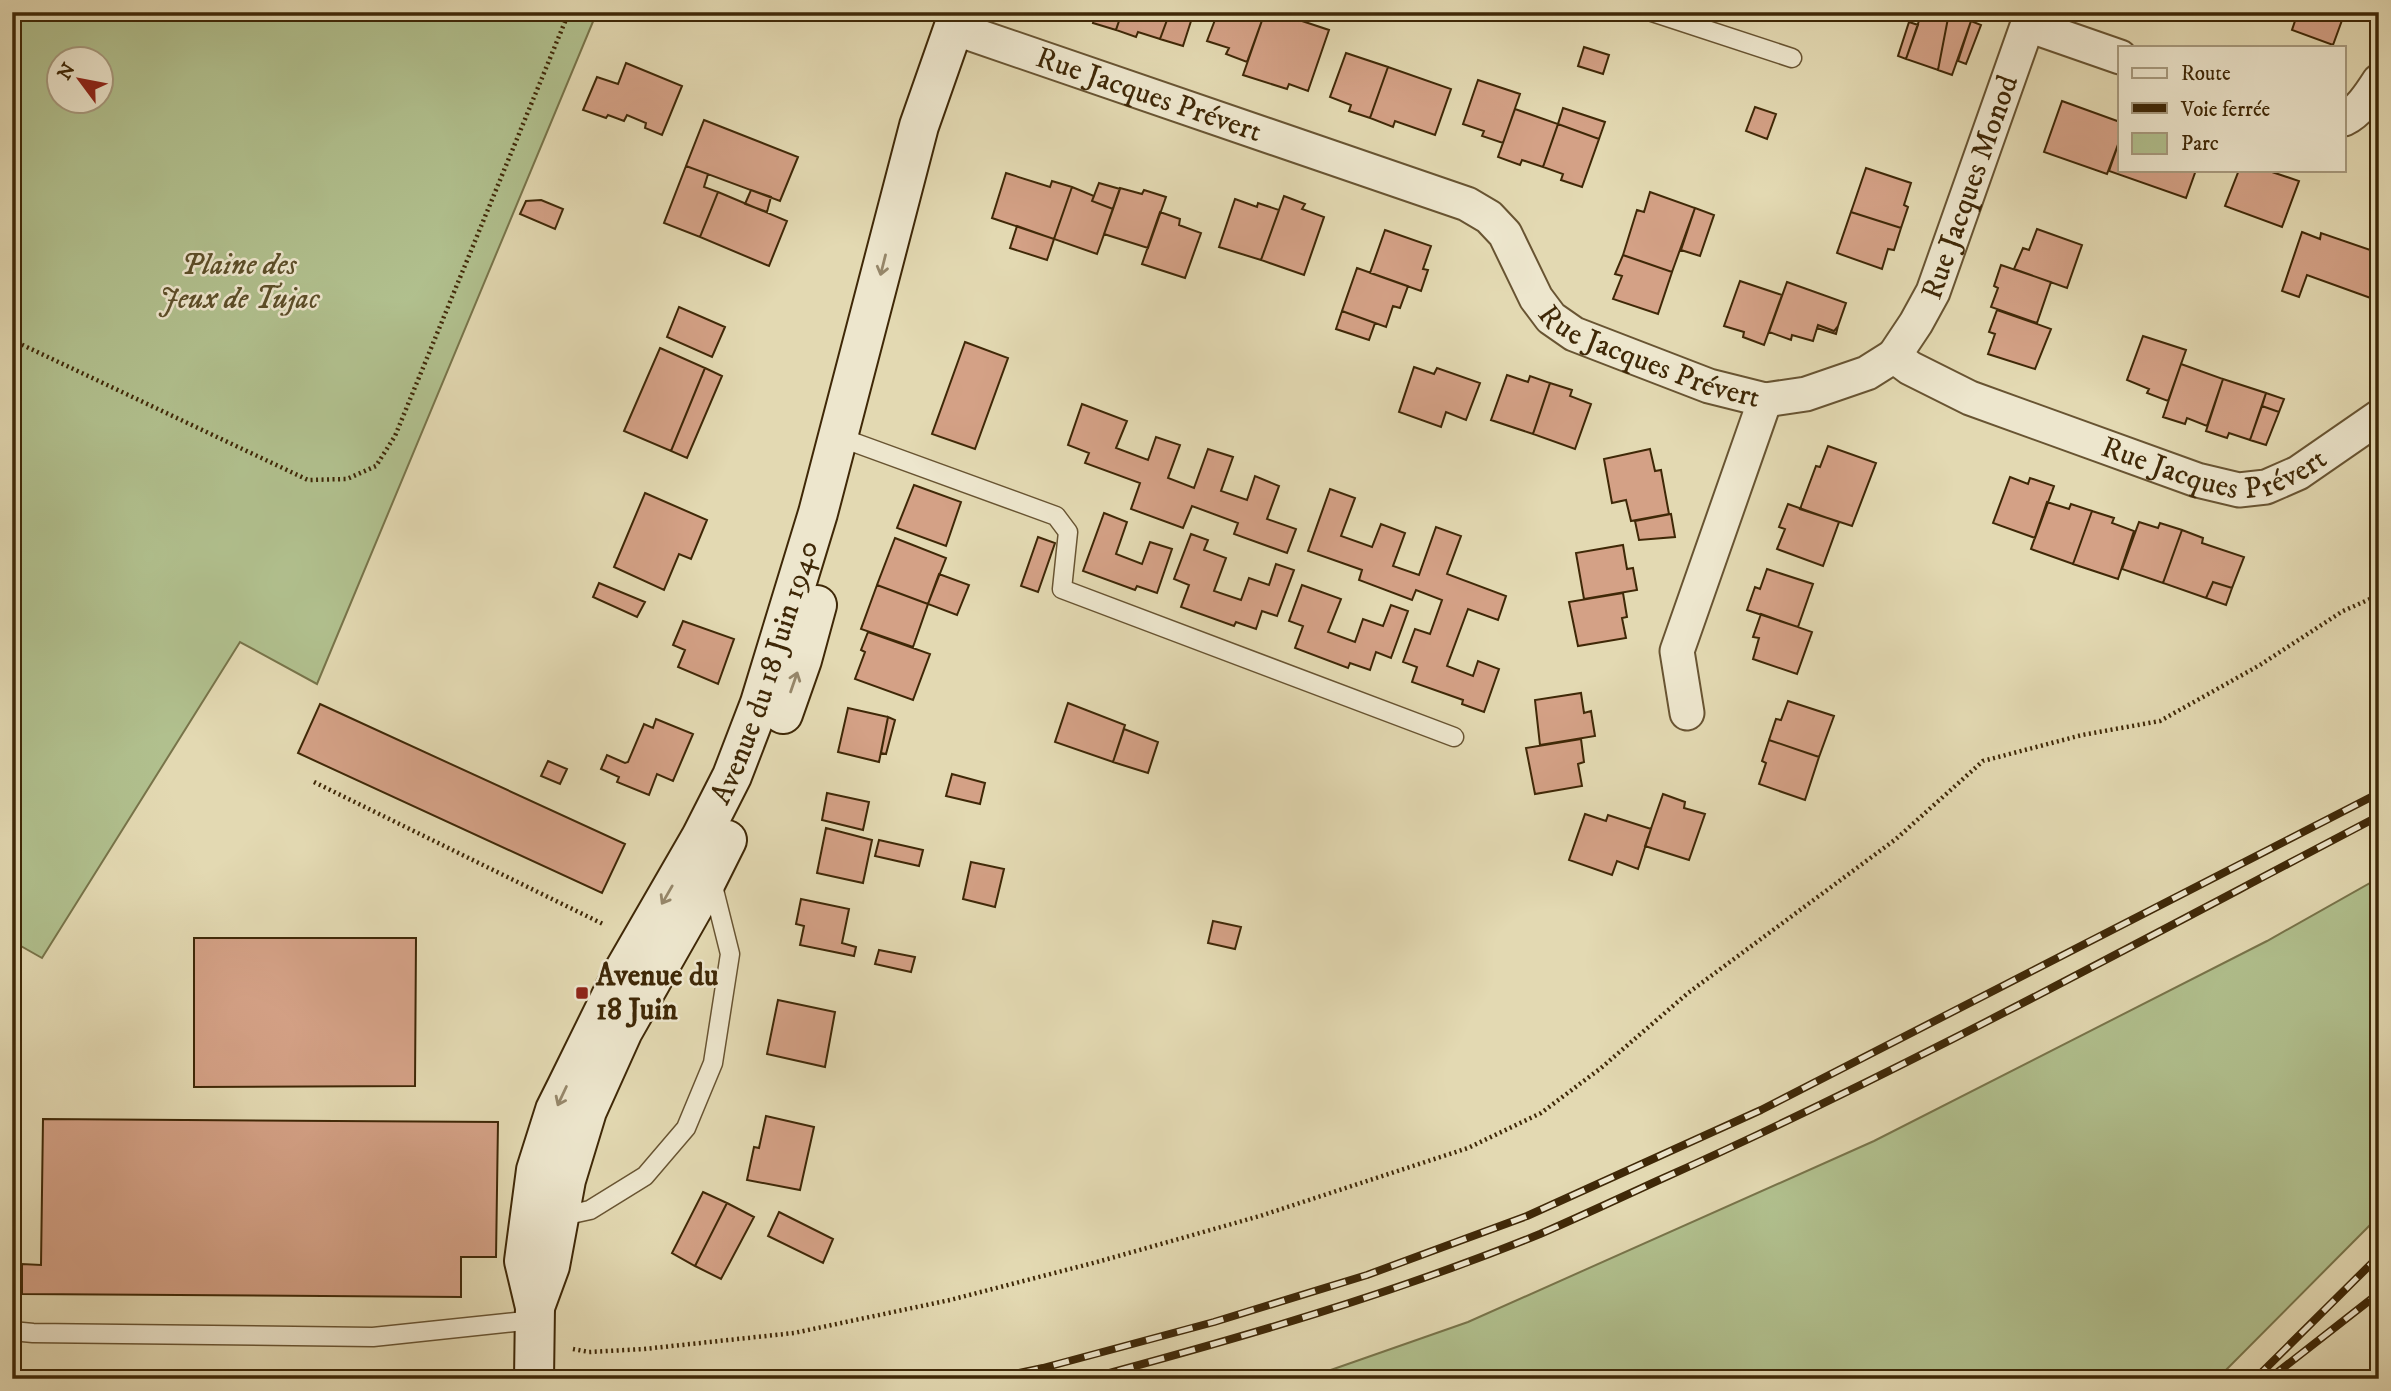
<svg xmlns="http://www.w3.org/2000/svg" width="2391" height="1391" viewBox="0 0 2391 1391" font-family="'IM FELL DW Pica',serif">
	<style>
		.green { fill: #b1c08e; stroke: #78744a; stroke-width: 2; fill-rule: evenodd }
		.building { fill: #d4a186; stroke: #3f2807; stroke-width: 2 }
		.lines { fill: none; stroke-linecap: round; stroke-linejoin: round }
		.lane-casing { stroke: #685432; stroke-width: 21 }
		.street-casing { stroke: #685432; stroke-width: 37 }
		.secondary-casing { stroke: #3f2807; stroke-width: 42 }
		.path { stroke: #3f2807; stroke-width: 4.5; stroke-dasharray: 2 3.5; stroke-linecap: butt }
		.lane { stroke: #ede6cd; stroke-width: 18 }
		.street { stroke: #ede6cd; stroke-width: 33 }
		.secondary { stroke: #ede6cd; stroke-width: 38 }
		.rail-casing { stroke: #3f2807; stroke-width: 8 }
		.rail { stroke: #ede6cd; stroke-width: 5; stroke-dasharray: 16; stroke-linecap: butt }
		.oneway { stroke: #96876a }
		.poi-dot { fill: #8f2418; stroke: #ede6cd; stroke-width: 2.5 }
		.labels { text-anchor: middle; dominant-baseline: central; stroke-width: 5; stroke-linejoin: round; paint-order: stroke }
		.street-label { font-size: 30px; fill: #3f2807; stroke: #ede6cd }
		.park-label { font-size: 30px; font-style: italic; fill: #5c4e29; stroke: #ede6cd }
		.poi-label { font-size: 30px; font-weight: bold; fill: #3f2807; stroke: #ede6cd; text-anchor: start }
	</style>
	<rect width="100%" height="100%" fill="#e3d9b2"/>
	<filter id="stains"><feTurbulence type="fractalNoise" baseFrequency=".00286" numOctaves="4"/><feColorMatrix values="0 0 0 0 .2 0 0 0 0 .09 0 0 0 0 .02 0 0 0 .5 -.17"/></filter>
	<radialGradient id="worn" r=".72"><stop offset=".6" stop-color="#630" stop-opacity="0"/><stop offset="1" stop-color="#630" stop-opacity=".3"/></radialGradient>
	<path class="green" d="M12 12H597L317 684 240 642 42 958 12 941ZM60 60H102V102H60Z
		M2379 878V1216L2217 1379H1305L1468 1322 1874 1141 2267 941Z"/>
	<path class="building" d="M1082 12H1122L1116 30 1093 23 1095 16Z
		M1122 12H1170L1160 39 1138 32 1136 37 1116 30Z
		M1170 12 1192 18 1183 46 1160 39Z
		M1218 12H1265L1247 62 1226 54 1229 48 1207 41Z
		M1265 12H1275L1329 30 1308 91 1289 84 1287 89 1243 75Z
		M1922 12 1949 13 1938 70 1906 59Z
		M2298 12H2345L2333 45 2292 30Z
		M1949 13 1971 21 1952 75 1938 70Z
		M1971 21 1981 25 1966 64 1958 61Z
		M1909 22 1918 25 1906 59 1898 56Z
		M1584 47 1609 55 1603 74 1578 66Z
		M1346 53 1388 67 1370 118 1349 111 1351 105 1330 97Z
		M626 63 682 86 662 135 645 128 646 123 627 115 624 121 608 115 606 118 583 110 597 77 618 84Z
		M1388 67 1451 89 1435 135 1395 121 1393 127 1370 118Z
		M1478 80 1520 94 1503 143 1482 136 1484 131 1463 124Z
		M2062 101 2120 122V139L2107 174 2044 152Z
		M1755 107 1776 114 1767 139 1746 131Z
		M1563 108 1605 122 1599 139 1558 124Z
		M1515 109 1558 124 1543 167 1522 160 1520 165 1498 157Z
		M704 120 798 157 780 201 686 166Z
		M1558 124 1599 139 1582 187 1561 180 1563 174 1543 167Z
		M2120 139V170H2196L2186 198 2109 171Z
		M686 166 708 174 704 187 718 192 700 237 664 223Z
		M1866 168 1911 183 1904 205 1908 207 1901 228 1851 212Z
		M2239 170H2266L2299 181 2282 227 2225 206Z
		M1006 173 1050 187 1052 181 1072 187 1054 239 992 218Z
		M1099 183 1120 189 1113 209 1092 201Z
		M1072 187 1094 196 1092 201 1113 209 1097 254 1054 239Z
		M1120 188 1142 194 1144 190 1166 197 1148 248 1104 234Z
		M751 190 771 197 767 212 745 204Z
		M718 192 787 221 769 266 700 237Z
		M1650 192 1695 208 1672 272 1623 255 1637 210 1644 212Z
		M1284 196 1305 204 1302 209 1324 217 1304 275 1261 260Z
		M1235 199 1257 207 1258 203 1279 210 1261 260 1219 247Z
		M541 200 563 209 555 229 520 214 526 201Z
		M1695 208 1714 215 1700 256 1681 250Z
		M1160 212 1180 219 1179 225 1201 233 1185 278 1142 264Z
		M1851 212 1901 228 1894 250 1888 249 1882 269 1837 253Z
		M1017 226 1054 239 1047 260 1010 248Z
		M2037 229 2082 245 2067 288 2014 269 2023 248 2029 250Z
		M1385 230 1431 246 1423 269 1428 270 1421 291 1370 273Z
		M2302 232 2320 239 2321 233 2379 253V301L2307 275 2299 297 2282 291Z
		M1623 255 1672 272 1658 314 1613 299 1622 276 1615 274Z
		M2001 265 2051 282 2037 323 1991 307 1998 288 1994 286Z
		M1357 268 1408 286 1400 308 1393 306 1386 327 1342 311Z
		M1740 281 1782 295 1764 345 1743 337 1744 332 1724 326Z
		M1787 282 1846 303 1838 326 1834 331 1818 325 1813 341 1792 335 1791 340 1769 332Z
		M679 307 725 327 712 357 667 337Z
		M1997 310 2051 329 2035 369 1988 354 1995 334 1989 332Z
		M1342 311 1375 323 1369 340 1336 329Z
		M1818 325 1834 331 1838 326 1836 334 1817 328Z
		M2143 336 2186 350 2168 401 2147 393 2149 389 2127 380Z
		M965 342 1008 358 975 449 932 434Z
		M660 348 705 368 671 451 624 431Z
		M2181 364 2223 379 2207 426 2187 418 2185 424 2163 417Z
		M1414 367 1434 374 1437 368 1480 383 1466 420 1446 412 1441 427 1399 412Z
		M705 368 722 376 687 458 671 451Z
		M1507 375 1528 382 1530 376 1550 383 1533 434 1491 420Z
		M2223 379 2266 393 2250 440 2229 433 2227 438 2206 431Z
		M1550 383 1572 390 1570 396 1591 404 1575 449 1533 434Z
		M2266 393 2284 399 2279 412 2262 406Z
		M1082 404 1127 421 1116 448 1148 460 1156 437 1180 445 1168 478 1194 488 1208 449 1233 457 1221 491 1247 500 1255 476 1279 486 1267 519 1296 529 1287 553 1234 534 1238 523 1192 506 1183 528 1131 509 1140 483 1085 463 1089 453 1068 445Z
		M2262 406 2279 412 2266 445 2250 440Z
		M1828 446 1876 463 1852 526 1800 509 1816 466 1820 467Z
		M1650 449 1655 471 1661 470 1669 514 1631 521 1626 500 1612 503 1604 459Z
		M2010 477 2028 484 2030 478 2054 486 2035 538 1993 523Z
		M914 485 961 502 946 546 897 528Z
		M1330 489 1355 498 1341 536 1372 547 1381 524 1405 533 1393 566 1419 575 1436 527 1461 536 1447 574 1506 596 1498 620 1468 609 1447 666 1473 676 1478 661 1499 669 1484 712 1462 704 1463 700 1412 682 1417 667 1403 662 1415 629 1430 634 1442 600 1416 590 1412 600 1359 580 1362 570 1308 551Z
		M645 493 707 520 691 559 679 554 664 590 614 567Z
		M2047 502 2069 509 2071 504 2092 511 2073 564 2031 549Z
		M1788 504 1839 522 1823 566 1777 549 1785 529 1779 527Z
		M2092 511 2114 518 2112 523 2134 531 2118 579 2073 564Z
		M1104 513 1127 522 1116 554 1142 564 1150 542 1172 549 1157 593 1137 586 1135 590 1083 571Z
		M1671 514 1675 537 1639 540 1635 521Z
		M2139 522 2158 528 2160 523 2182 530 2163 583 2122 569Z
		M2182 530 2203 538 2202 543 2244 557 2232 588 2213 582 2206 598 2163 583Z
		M1191 534 1208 540 1204 550 1226 558 1214 591 1241 600 1249 578 1269 585 1276 564 1294 570 1277 616 1262 611 1256 629 1236 622 1234 626 1181 607 1189 585 1174 579Z
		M1038 537 1055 543 1038 592 1021 586Z
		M895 538 946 558 928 604 877 585Z
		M1623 545 1627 569 1633 568 1637 590 1584 599 1576 553Z
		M1767 569 1813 584 1798 627 1747 610 1755 587 1760 589Z
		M939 574 969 585 957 615 928 604Z
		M2213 582 2232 588 2226 605 2206 598Z
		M599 583 645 602 637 617 593 597Z
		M877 585 928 604 913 647 861 629Z
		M1302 585 1341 599 1328 632 1355 642 1363 619 1383 626 1391 605 1408 611 1391 658 1376 652 1370 670 1350 663 1348 668 1295 648 1303 626 1289 621Z
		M1623 593 1627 617 1622 618 1626 638 1578 646 1569 602Z
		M1761 614 1812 632 1797 674 1753 659 1759 638 1753 637Z
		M683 621 734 639 718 684 678 667 685 650 673 645Z
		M868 632 930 654 913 700 855 679 865 652 861 650Z
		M1581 693 1584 713 1591 711 1595 736 1540 745 1535 700Z
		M1788 701 1834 716 1819 757 1769 740 1776 719 1781 720Z
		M1068 703 1125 725 1113 762 1055 742Z
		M320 704 625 844 602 893 298 753Z
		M848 708 888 717 879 762 838 752Z
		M888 717 895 720 886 754 881 753Z
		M656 719 693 734 673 781 657 774 649 795 617 782 619 777 601 769 607 755 625 763 628 762 644 724 653 728Z
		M1124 729 1158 742 1148 773 1113 762Z
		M1581 739 1584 762 1578 764 1582 786 1535 794 1526 748Z
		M1769 740 1819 757 1805 800 1759 784 1766 763 1762 761Z
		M548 761 567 769 560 784 541 776Z
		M952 774 985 783 980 804 946 796Z
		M827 793 869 802 863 830 822 820Z
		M1663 794 1685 802 1684 808 1705 814 1689 860 1645 846Z
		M1585 814 1606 821 1608 815 1651 829 1638 869 1617 861 1612 875 1569 860Z
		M826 828 872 840 863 883 817 873Z
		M879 840 923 850 919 866 875 856Z
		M971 862 1004 869 995 907 963 899Z
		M801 899 849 909 842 943 856 947 854 956 800 945 804 926 796 924Z
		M1213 921 1241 927 1235 949 1208 943Z
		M194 938H416L415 1086 194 1087Z
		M879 950 915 957 911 972 875 964Z
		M778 1000 835 1012 825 1067 767 1054Z
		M766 1116 814 1127 800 1190 747 1180 754 1147 759 1148Z
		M43 1119 498 1122 496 1257H461V1297L22 1294V1264L41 1265Z
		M703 1192 727 1203 695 1266 672 1253Z
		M727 1203 754 1217 721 1279 695 1266Z
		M779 1212 833 1239 823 1263 768 1236Z"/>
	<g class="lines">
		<g class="lane-casing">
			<path id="lane" d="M1652 12 1792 58
				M839 437 1056 516 1068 532 1062 589 1454 737
				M558 1217 590 1210 645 1176 686 1128 713 1063 730 954 712 882
				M12 1331 33 1333 373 1337 534 1320"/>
		</g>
		<g class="street-casing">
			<g id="street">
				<path d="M2028 25 2120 57"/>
				<path id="s1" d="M954 28 1467 204 1489 217 1505 234 1536 298 1551 318 1574 334 1709 386 1765 400 1806 394 1867 373 1894 356 1910 368 1970 398 2197 480 2239 490 2266 487 2298 473 2379 417"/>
				<path d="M2344 119C2359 112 2370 95 2379 81"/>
				<path id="s2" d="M1894 356 1916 323 1933 292 2032 12"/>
				<path d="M1687 713 1677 651 1765 400"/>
			</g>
		</g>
		<g class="secondary-casing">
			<g id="secondary">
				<path d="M783 714 802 660 817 605"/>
				<path d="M535 1307 550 1266 566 1180 587 1111 623 1031 694 906 727 840"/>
				<path id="s3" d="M534 1379 535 1307 524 1261 536 1170 555 1110 566 1088 623 972 701 837 732 776 760 703 818 513 919 126 959 12"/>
			</g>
		</g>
		<path class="path" d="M12 31 20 12
			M12 340 308 480 347 479 376 466 395 436 569 12
			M314 782 605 925
			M573 1349 589 1352 644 1349 794 1333 950 1300 1097 1262 1260 1216 1468 1148 1541 1113 1601 1068 1688 993 1896 839 1983 761 2082 735 2160 721 2260 665 2343 611 2379 595"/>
		<use href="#lane" class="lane"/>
		<use href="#street" class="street"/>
		<use href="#secondary" class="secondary"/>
		<g class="rail-casing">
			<path id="rail" d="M991 1379 1043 1368 1214 1322 1367 1275 1527 1216 1761 1110 2379 793
				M1087 1379C1240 1338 1393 1294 1540 1234 1579 1217 1618 1199 1657 1181 1903 1071 2140 941 2379 816
				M2255 1379 2379 1256
				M2269 1379 2379 1293"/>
		</g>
		<use href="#rail" class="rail"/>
	</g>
	<defs><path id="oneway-shaft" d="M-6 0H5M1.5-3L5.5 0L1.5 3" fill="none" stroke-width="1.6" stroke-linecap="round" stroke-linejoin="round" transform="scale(1.75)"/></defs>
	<g class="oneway">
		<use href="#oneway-shaft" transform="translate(883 265) rotate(104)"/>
		<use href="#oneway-shaft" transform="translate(794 682) rotate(-71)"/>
		<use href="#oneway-shaft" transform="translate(667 895) rotate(120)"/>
		<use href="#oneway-shaft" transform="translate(562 1096) rotate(115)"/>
	</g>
	<rect class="poi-dot" x="575" y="986" width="14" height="14" rx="3.5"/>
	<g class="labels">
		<g class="street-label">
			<text stroke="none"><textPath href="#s1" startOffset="206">Rue Jacques Prévert</textPath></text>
			<text stroke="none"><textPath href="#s2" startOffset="186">Rue Jacques Monod</textPath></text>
			<text stroke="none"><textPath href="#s1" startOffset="794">Rue Jacques Prévert</textPath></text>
			<text stroke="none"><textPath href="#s1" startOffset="1402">Rue Jacques Prévert</textPath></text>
			<text stroke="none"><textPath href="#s3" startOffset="761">Avenue du 18 Juin 1940</textPath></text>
		</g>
		<g class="park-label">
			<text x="239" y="265">Plaine des<tspan x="239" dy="34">Jeux de Tujac</tspan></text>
		</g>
		<g class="poi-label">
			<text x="596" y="976">Avenue du<tspan x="596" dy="34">18 Juin</tspan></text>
		</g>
	</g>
	<rect width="2391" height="1391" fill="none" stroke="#e3d9b2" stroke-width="42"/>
	<rect x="14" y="14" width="2363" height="1363" fill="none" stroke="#3f2807" stroke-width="3.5"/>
	<rect x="21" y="21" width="2349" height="1349" fill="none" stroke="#3f2807" stroke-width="2"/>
	<rect x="2118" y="46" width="228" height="126" fill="#ede6cd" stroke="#a79a7e" stroke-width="2"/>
	<rect x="2132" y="68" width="35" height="10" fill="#ede6cd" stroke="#a79a7e" stroke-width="2"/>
	<text x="2181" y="80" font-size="21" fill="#3f2807">Route</text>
	<rect x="2132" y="103" width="35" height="10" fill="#3f2807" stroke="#a79a7e" stroke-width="2"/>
	<text x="2181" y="116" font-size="21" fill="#3f2807">Voie ferrée</text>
	<rect x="2132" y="133" width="35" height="21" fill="#b1c08e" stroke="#a79a7e" stroke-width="2"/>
	<text x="2181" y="150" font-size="21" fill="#3f2807">Parc</text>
	<g transform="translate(80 80) rotate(302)"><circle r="33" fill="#ede6cd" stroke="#a79a7e" stroke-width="2"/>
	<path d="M0-5L12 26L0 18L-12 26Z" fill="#8f2418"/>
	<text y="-10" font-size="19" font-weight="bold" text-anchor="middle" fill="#3f2807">N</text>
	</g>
	<rect width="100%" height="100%" filter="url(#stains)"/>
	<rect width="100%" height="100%" fill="url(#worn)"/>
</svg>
